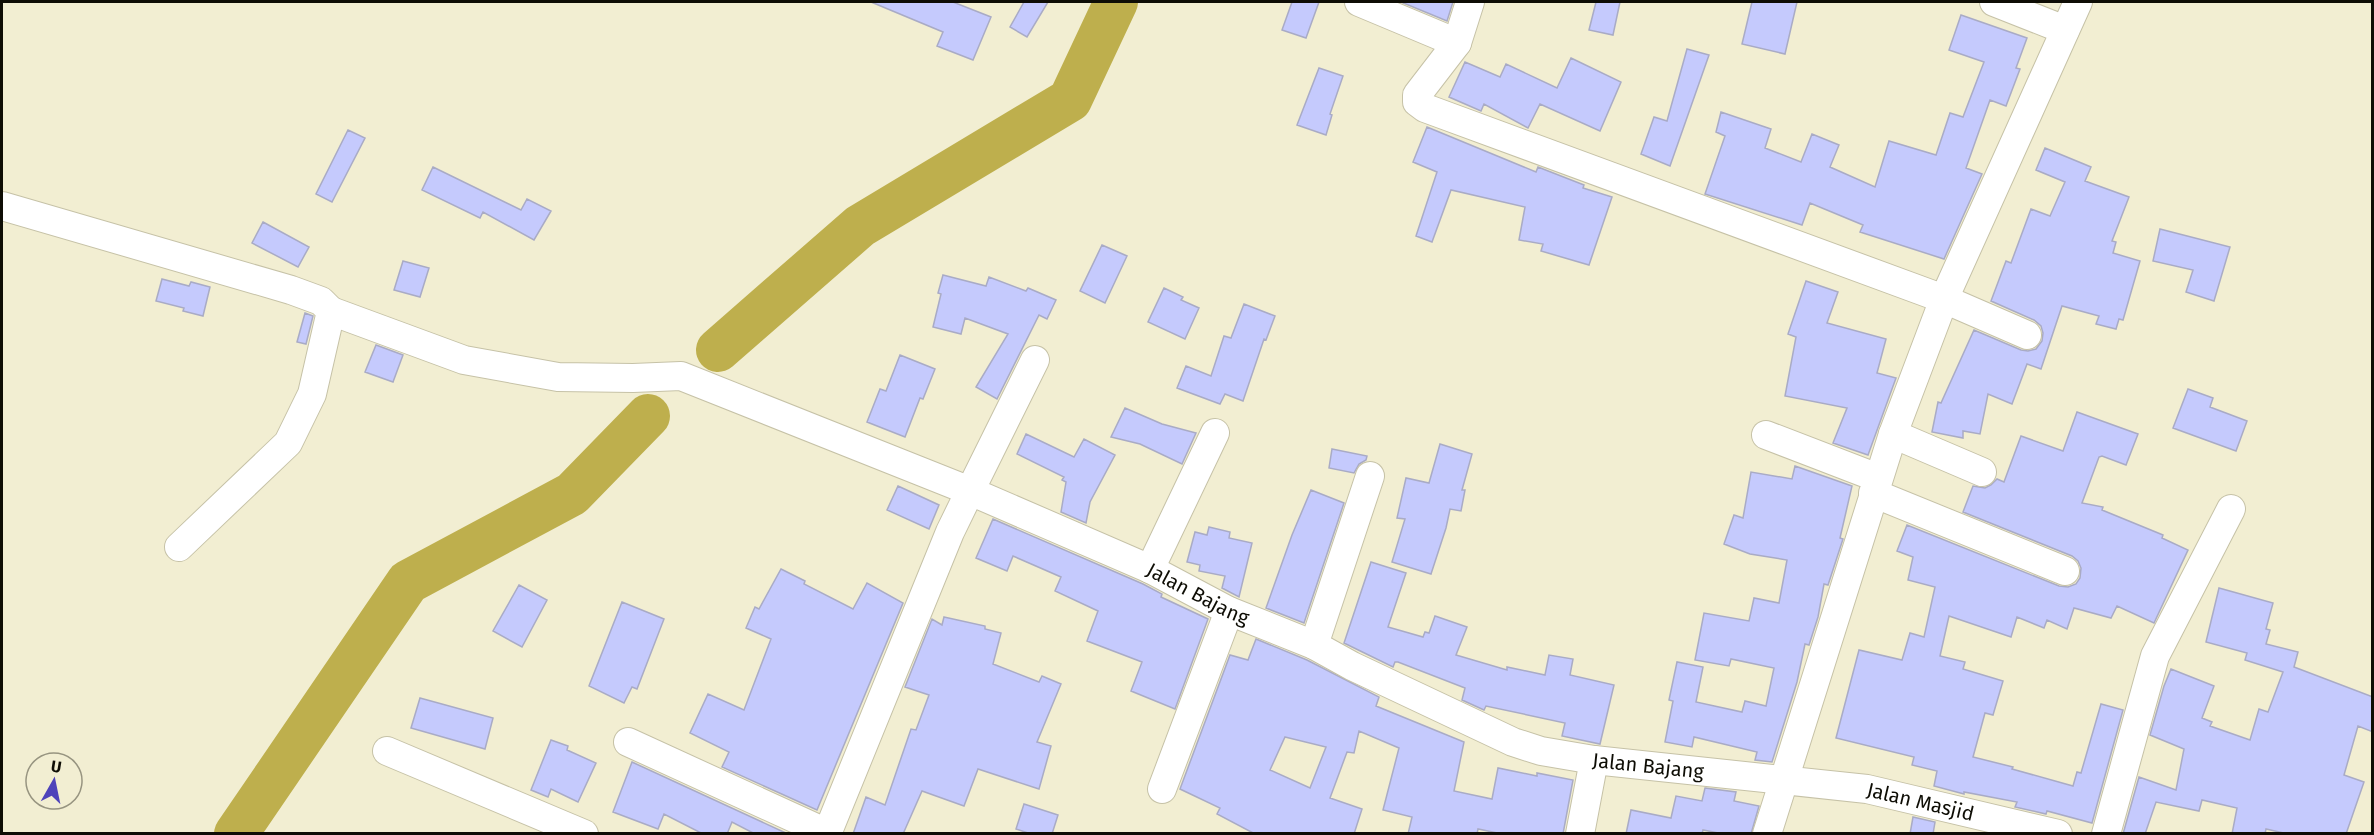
<svg xmlns="http://www.w3.org/2000/svg" width="2374" height="835" viewBox="0 0 2374 835" font-family="'Fira Sans',sans-serif">
	<style>
		.lines { fill: none; stroke-linecap: round; stroke-linejoin: round }
		.river { stroke: #beaf4d; stroke-width: 44 }
		.building { fill: #c5cafd; stroke: #a9abc5; stroke-width: 1.5; fill-rule: evenodd }
		.street-casing { stroke: #c6c2a7; stroke-width: 30 }
		.street { stroke: #fff; stroke-width: 28 }
		.labels { text-anchor: middle; dominant-baseline: central; stroke-width: 4.5; stroke-linejoin: round; paint-order: stroke }
		.street-label { font-size: 20px; fill: #0e0d05; stroke: #f2eed2 }
	</style>
	<rect width="100%" height="100%" fill="#f2eed2"/>
	<g class="lines">
		<path class="river" d="M718 350 860 226 1070 100 1116 2
			M236 834 408 582 572 494 648 416"/>
	</g>
	<path class="building" d="M871 2H953L991 17 973 60 937 46 943 32Z
		M1024 2H1048L1027 37 1010 27Z
		M1292 2H1319L1306 38 1282 30Z
		M1401 2H1453L1447 21Z
		M1596 2H1620L1613 35 1589 30Z
		M1752 2H1797L1785 54 1742 44Z
		M1961 15 2027 38 2016 68 2020 69 2006 106 1990 100 1966 168 1982 174 1944 259 1860 232 1863 225 1810 203 1802 225 1705 194 1725 136 1716 132 1721 112 1771 129 1765 148 1801 162 1812 134 1839 145 1830 167 1875 187 1889 141 1936 155 1950 113 1963 117 1984 62 1949 50Z
		M1687 49 1709 55 1670 166 1641 154 1654 117 1667 121Z
		M1571 58 1621 82 1600 131 1540 104 1528 128 1484 104 1481 111 1449 97 1465 62 1500 77 1506 64 1557 88Z
		M1319 68 1343 76 1330 114 1332 115 1326 135 1297 125Z
		M1427 127 1536 172 1538 167 1584 185 1583 188 1612 197 1589 265 1541 251 1543 244 1519 240 1525 207 1451 190 1432 242 1416 236 1437 172 1413 162Z
		M348 130 365 138 332 202 316 194Z
		M2045 148 2091 167 2085 181 2129 197 2112 241 2116 242 2113 253 2140 261 2123 320 2119 319 2116 329 2096 324 2099 316 2062 306 2041 369 2027 364 2012 404 1988 394 1980 434 1963 431V438L1932 432 1938 402 1941 403 1974 330 2021 350 2028 351 2036 349 2042 341 2043 333 2041 326 2034 320 1991 301 2006 261 2011 263 2031 209 2050 216 2065 182 2036 170Z
		M433 167 521 210 527 199 551 211 534 240 483 212 480 218 422 190Z
		M263 222 309 247 298 267 252 243Z
		M2160 229 2230 247 2214 301 2186 292 2193 270 2153 261Z
		M1102 245 1127 256 1105 303 1080 291Z
		M403 261 429 268 420 297 394 290Z
		M943 275 986 286 989 277 1026 291 1028 288 1056 300 1047 319 1039 315 997 399 976 387 1008 334 965 318 961 334 933 327 941 294 938 293Z
		M162 279 189 286 191 282 210 287 203 316 183 311 184 308 156 301Z
		M1806 281 1838 292 1827 323 1886 339 1877 373 1896 378 1868 455 1833 443 1847 408 1785 396 1796 337 1788 334Z
		M1164 288 1183 297 1181 300 1199 308 1185 339 1148 322Z
		M1244 304 1275 316 1266 340 1264 339 1243 401 1225 394 1220 404 1177 388 1186 366 1211 376 1224 336 1231 338Z
		M305 313 313 316 306 344 297 342Z
		M376 345 403 355 393 382 365 372Z
		M900 355 935 369 923 399 920 398 905 437 867 422 880 389 886 391Z
		M2188 389 2213 398 2210 407 2247 421 2236 451 2173 428Z
		M1125 408 1162 424 1196 433 1182 464 1140 444 1111 437Z
		M2077 412 2138 434 2126 465 2102 456 2099 457 2082 503 2103 507 2102 510 2163 535 2162 538 2188 550 2154 623 2117 606 2111 618 2074 608 2067 629 2047 620 2044 628 2017 617 2011 637 1949 616 1940 656 1965 662 1963 669 2003 681 1993 715 1985 713 1973 757 2013 767 2012 769 2073 786 2077 772 2081 773 2101 704 2123 710 2092 823 2047 811 2046 814 2015 807 2017 802 1964 792V794L1934 786 1937 771 1912 765 1914 757 1836 738 1859 650 1902 660 1910 633 1924 637 1935 587 1908 580 1913 557 1897 551 1907 525 2059 586 2068 587 2076 584 2080 578 2081 568 2078 561 2072 556 1963 512 1973 486 1985 488 1991 485 1997 479 2004 482 2021 436 2063 451Z
		M1026 434 1074 457 1084 439 1115 455 1090 502 1086 523 1061 512 1066 482 1062 480 1064 477 1017 454Z
		M1440 444 1472 454 1462 490H1465L1461 511 1450 509 1446 528 1431 574 1392 562 1405 519 1397 518 1406 478 1429 483Z
		M1332 449 1367 456 1366 460 1359 464 1354 473 1329 468Z
		M1795 466 1852 486 1840 538 1843 539 1828 585 1824 584 1818 617 1809 645 1805 644 1797 682 1772 762 1755 760 1757 752 1694 737 1692 747 1665 742 1673 701 1669 700 1677 662 1703 667 1696 702 1742 712 1745 701 1766 706 1774 668 1731 659 1729 666 1695 660 1704 613 1749 621 1754 598 1779 603 1787 560 1750 554 1724 544 1734 515 1743 518 1751 472 1792 479Z
		M898 486 939 505 929 529 887 510Z
		M1311 490 1344 503 1304 623 1266 608 1292 535Z
		M993 519 1143 584 1162 594 1161 597 1208 619 1175 709 1131 691 1142 662 1087 641 1098 611 1055 591 1061 577 1013 556 1007 571 976 558Z
		M1209 527 1230 532 1229 538 1252 543 1239 597 1222 588 1225 576 1199 571 1200 565 1187 562 1195 532 1207 535Z
		M1371 562 1406 573 1388 627 1423 637 1425 632 1429 633 1435 616 1467 627 1456 655 1507 670V667L1545 675 1549 655 1573 659 1570 675 1614 685 1600 744 1562 736 1565 723 1486 706 1484 710 1462 700 1465 688 1398 662H1395L1393 667 1344 643Z
		M781 569 805 581 804 584 853 609 867 583 903 603 817 810 722 767 729 752 690 733 708 694 744 710 771 639 746 628 755 607 759 609Z
		M519 585 547 600 522 647 493 631Z
		M2219 588 2273 603 2266 629 2270 630 2266 644 2298 652 2294 667 2373 697V732L2358 726 2344 775 2364 782 2346 834H2288L2266 829 2265 834H2232L2237 808 2202 800 2199 811 2156 802 2145 834H2123L2139 777 2176 790 2184 749 2150 735 2164 686 2171 669 2214 686 2202 718 2212 722 2210 726 2250 740 2259 709 2268 712 2283 672 2245 660 2247 653 2206 642Z
		M622 602 664 619 637 689 632 687 624 703 589 686Z
		M944 617 985 626V629L1001 633 993 664 1039 682 1042 676 1061 684 1037 742 1051 746 1039 789 978 769 964 806 922 791 903 834H853L866 797 885 805 911 729 916 730 929 695 905 687 932 619 942 625Z
		M1256 639 1307 660 1379 697 1376 706 1464 742 1454 791 1492 799 1498 768 1537 776V773L1573 780 1563 834H1502L1478 829 1477 834H1408L1412 817 1383 810 1399 748 1359 731 1354 753 1347 752 1330 798 1362 809 1354 834H1255L1217 814 1220 808 1180 789 1230 655 1248 660ZM1285 737 1326 747 1310 788 1270 770Z
		M420 698 493 718 485 749 411 728Z
		M551 740 568 746 567 750 596 763 578 802 551 789 548 797 531 790Z
		M632 762 788 834H755L732 822 727 834H703L664 814 658 829 613 812Z
		M1705 788 1736 792 1734 801 1759 806 1751 834H1723L1703 830 1702 834H1626L1631 810 1671 818 1676 796 1702 801Z
		M1024 804 1058 815 1052 834H1031L1016 829Z
		M1913 817 1935 822 1933 834H1910Z"/>
	<g class="lines">
		<g class="street-casing">
			<g id="street">
				<path d="M1359 2 1457 43"/>
				<path d="M1470 2 1457 43 1417 95V102L1425 108 1944 299 2027 335"/>
				<path d="M1994 2 2065 30"/>
				<path d="M2 206 291 290 321 301 331 311 312 394 288 443 179 547"/>
				<path d="M331 311 464 360 558 377 633 378 681 376 970 491 1035 360"/>
				<path d="M1893 434 1982 472"/>
				<path d="M1766 435 1878 478"/>
				<path d="M1873 493 2065 571"/>
				<path d="M1150 569 1215 433"/>
				<path d="M1314 645 1370 476"/>
				<path d="M628 742 829 834"/>
				<path d="M387 751 584 834"/>
				<path d="M1162 789 1229 611"/>
				<path id="s1" d="M827 834 950 532 970 491 1150 569 1229 611 1314 645 1352 666 1513 742 1541 751 1594 760 1867 789 2058 834"/>
				<path d="M1580 834 1594 760"/>
				<path d="M1767 834 1893 434 1944 299 2078 2"/>
				<path d="M2106 834 2155 656 2231 509"/>
			</g>
		</g>
		<use href="#street" class="street"/>
	</g>
	<g class="labels">
		<g class="street-label">
			<text stroke="none"><textPath href="#s1" startOffset="622">Jalan Bajang</textPath></text>
			<text stroke="none"><textPath href="#s1" startOffset="1108">Jalan Bajang</textPath></text>
			<text stroke="none"><textPath href="#s1" startOffset="1383">Jalan Masjid</textPath></text>
		</g>
	</g>
	<rect width="2374" height="835" fill="none" stroke="#0e0d05" stroke-width="6"/>
	<g transform="translate(54 781) rotate(9)"><circle r="28" fill="#f2eed2" stroke="#979480" stroke-width="1.5"/>
	<path d="M0-4.5L10 22L0 15L-10 22Z" fill="#4e43ba"/>
	<text y="-9" font-size="16" font-weight="bold" text-anchor="middle" fill="#0e0d05">U</text>
	</g>
</svg>
